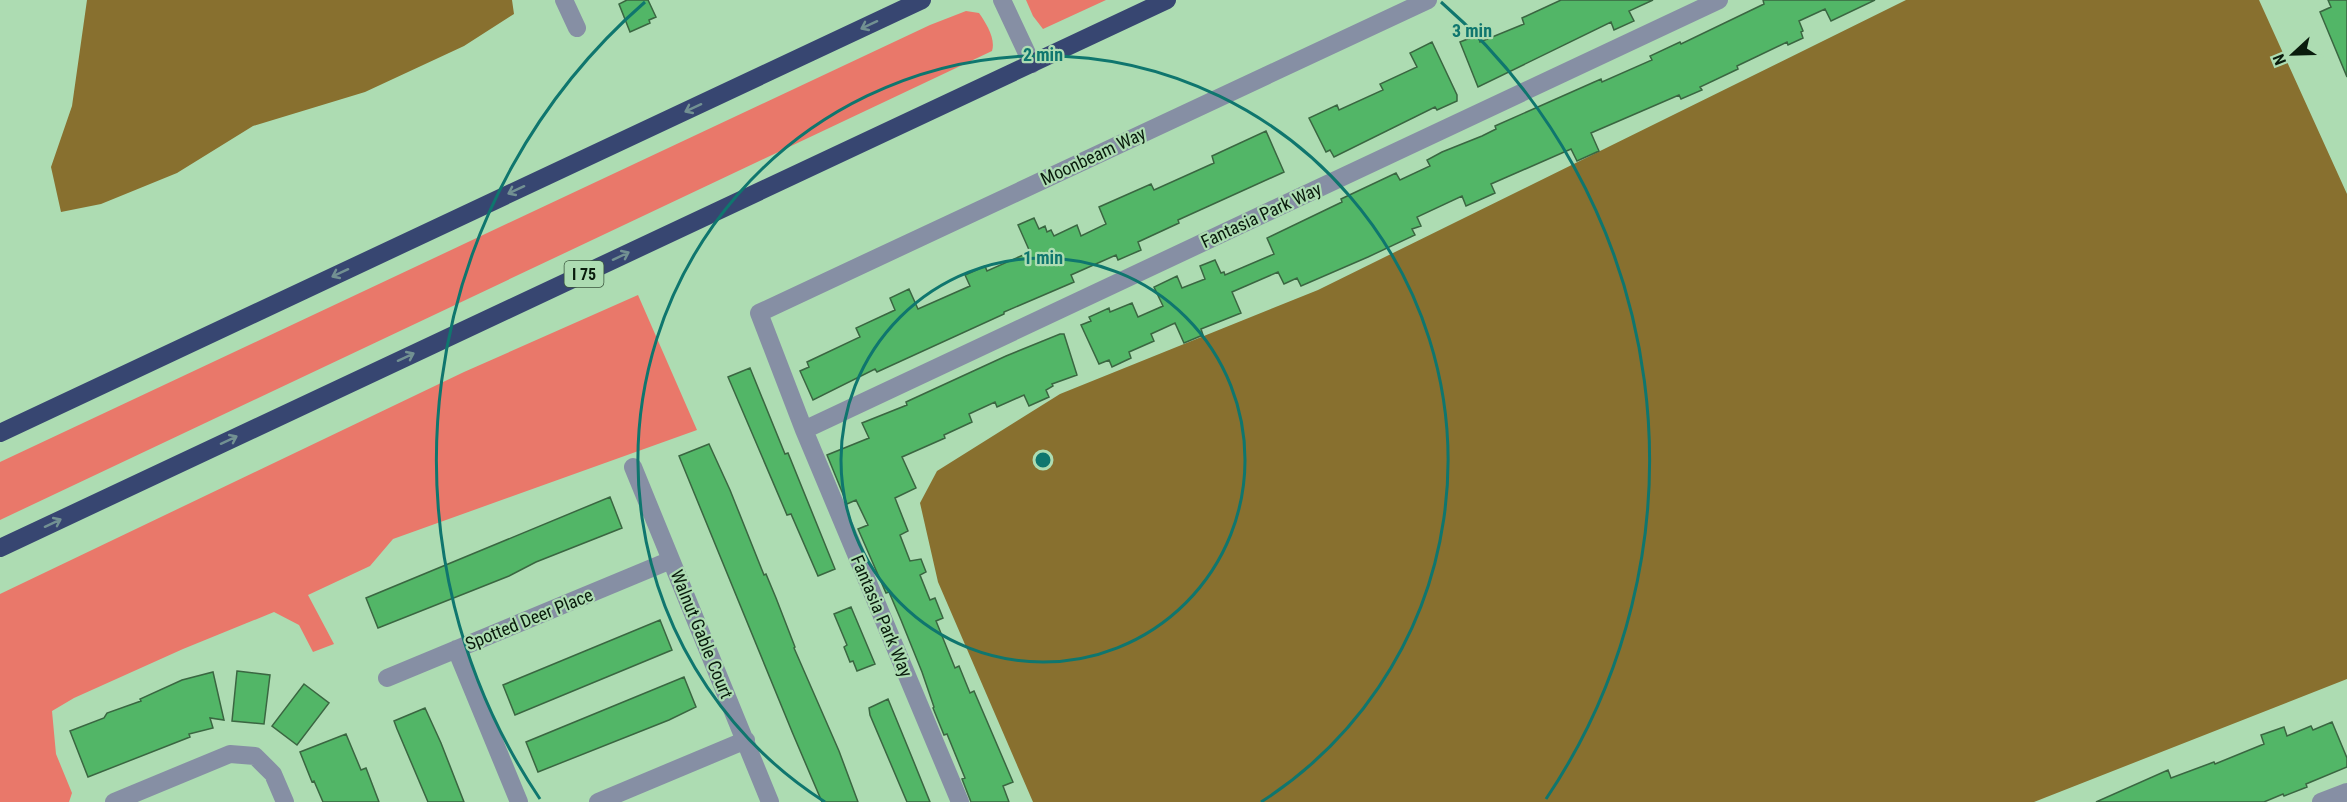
<svg xmlns="http://www.w3.org/2000/svg" width="2347" height="802" viewBox="0 0 2347 802" font-family="'Roboto Condensed',sans-serif">
	<style>
		.green { fill: #e9786a }
		.water { fill: #88702f }
		.building { fill: #52b667; stroke: #3a6641; stroke-width: 1.5 }
		.lines { fill: none; stroke-linecap: round; stroke-linejoin: round }
		.minor { stroke: #868fa4; stroke-width: 18 }
		.highway { stroke: #374671; stroke-width: 18 }
		.oneway { stroke: #729192 }
		.ring { fill: none; stroke: #0f766e; stroke-width: 3 }
		.labels { text-anchor: middle; dominant-baseline: central; stroke-width: 4.5; stroke-linejoin: round; paint-order: stroke }
		.shield { fill: #addcb2; stroke: #3b563e; stroke-width: 1.5 }
		.shield-label { font-size: 16px; font-weight: bold; fill: #0a1c0d }
		.street-label { font-size: 18px; fill: #0a1c0d; stroke: #addcb2 }
		.centre { fill: #0f766e; stroke: #addcb2; stroke-width: 3 }
		.ring-label { font-size: 18px; text-anchor: middle; font-weight: bold; fill: #0f766e; stroke: #addcb2; stroke-width: 4.5; stroke-linejoin: round; paint-order: stroke }
	</style>
	<rect width="100%" height="100%" fill="#addcb2"/>
	<path class="green" d="M1026 0H1106L1043 29 1033 16Z
		M966 11 979 13C986 23 996 39 992 51L0 520V462L930 25Z
		M638 295 697 430 393 539 370 566 308 595 334 644 313 652 299 625 274 612 183 649 74 698 52 711 56 754 72 793 69 802H0V594L464 372Z"/>
	<path class="water" d="M87 0H512L514 14 464 46 365 92 253 126 177 173 101 204 61 212 51 167 72 106Z
		M1906 0H2259L2347 194V679L2034 802H1033L938 582 920 503 937 471 1060 394 1318 290Z"/>
	<path class="building" d="M627 0H648L656 17 649 20 650 23 630 32 619 4Z
		M1561 0H1653L1629 11 1634 21 1614 30 1611 22 1478 87 1460 42 1478 35 1480 42 1524 24 1522 18Z
		M1763 0H1875L1831 21 1825 9 1799 21 1803 31 1801 32 1803 38 1788 45 1787 42 1737 66 1738 69 1700 87 1702 90 1681 99 1679 95 1591 133 1599 151 1577 161 1571 149 1491 184 1495 193 1466 206 1462 196 1417 217 1421 226 1412 229 1415 235 1368 257 1301 286 1297 278 1284 284 1278 272 1232 292 1241 313 1201 329 1203 335 1184 343 1175 323 1151 334 1154 341 1129 352 1131 358 1112 367 1109 360 1099 364 1081 325 1091 321 1089 317 1109 308 1110 312 1132 303 1138 317 1163 306 1154 287 1177 276 1182 288 1205 279 1200 266 1215 260 1221 273 1224 272 1225 275 1274 254 1267 238 1342 202 1341 199 1396 173 1400 180 1430 166 1427 160 1442 152 1482 136 1496 129 1495 126 1592 83 1601 79 1602 82 1652 60 1650 56 1680 42 1681 44 1764 4Z
		M2328 0H2347V77L2320 12 2331 7Z
		M1432 42 1457 95V101L1437 110 1435 107 1334 157 1330 150 1326 152 1309 118 1337 105 1339 110 1383 90 1380 84 1417 67 1410 53Z
		M1266 131 1284 172 1178 220 1179 223 1138 242 1141 250 1118 260 1116 255 1071 275 1074 282 1004 312V314L877 372 875 369 813 400 800 371 809 367 807 362 860 337 856 328 895 310 890 298 909 289 918 309 970 286 965 275 972 272 985 266 987 271 1030 252 1018 225 1034 218 1039 229 1045 226 1047 232 1051 230 1054 236 1077 225 1081 236 1106 224 1099 207 1151 184 1154 190 1214 163 1212 156Z
		M1060 334H1064L1077 375 1052 384 1053 386 1046 390 1049 397 1029 406 1024 395 997 407 995 402 969 414 972 422 944 435 945 438 902 457 916 488 895 498 908 531 900 535 910 561 921 559 926 572 920 575 930 600 935 598 943 618 936 621 955 668 959 666 970 693 974 691 1013 782 1003 786 1009 802H971L962 779 965 778 947 734 944 735 933 708 934 707 922 672 901 620 889 592 886 593 858 529 868 525 856 500 847 504 827 455 869 438 862 423 907 405 906 402 1006 356Z
		M750 368 785 454 788 453 835 569 818 576 791 514 787 515 728 377Z
		M709 444 730 490 764 575 766 574 776 598 795 647 794 648 839 751 858 802H822L793 734 679 456Z
		M610 497 622 528 536 562 509 576 378 628 366 598Z
		M851 607 875 664 857 671 853 661 850 662 844 647 847 645 834 614Z
		M660 620 672 650 515 715 503 685Z
		M237 671 270 675 264 724 232 721Z
		M213 672 224 720 210 718 213 728 189 734 190 737 88 777 70 731 104 718 107 713 141 701 140 699 182 680Z
		M684 677 696 707 669 720 538 772 526 742Z
		M304 684 329 703 297 745 272 726Z
		M888 699 911 755 930 802H907L870 715 869 708Z
		M425 708 441 743 464 802H428L397 729 394 721Z
		M2332 722 2347 758V767L2306 784 2307 787 2284 796 2283 794 2264 802H2096L2168 770 2171 778 2214 762 2215 764 2264 744 2261 735 2284 727 2287 736 2311 726 2313 730Z
		M346 734 361 770 366 768 379 802H323L314 781 312 782 300 752Z"/>
	<g class="lines">
		<path class="minor" d="M564 0 577 28
			M1002 0 1032 64
			M804 430 1719 0
			M633 467 770 802
			M456 649 519 802
			M387 678 671 560
			M114 802 230 754 255 756 273 774 285 802
			M598 802 746 740
			M960 802 804 430 759 313 1428 0
			M2321 802 2347 792"/>
		<path class="highway" d="M0 433 922 0
			M0 548 1167 0"/>
	</g>
	<defs><path id="oneway-shaft" d="M-6 0H5M1.5-3L5.5 0L1.5 3" fill="none" stroke-width="1.6" stroke-linecap="round" stroke-linejoin="round" transform="scale(1.5)"/></defs>
	<g class="oneway">
		<use href="#oneway-shaft" transform="translate(869 25) rotate(155)"/>
		<use href="#oneway-shaft" transform="translate(693 108) rotate(155)"/>
		<use href="#oneway-shaft" transform="translate(516 190) rotate(155)"/>
		<use href="#oneway-shaft" transform="translate(621 256) rotate(-25)"/>
		<use href="#oneway-shaft" transform="translate(340 273) rotate(155)"/>
		<use href="#oneway-shaft" transform="translate(406 357) rotate(-25)"/>
		<use href="#oneway-shaft" transform="translate(229 440) rotate(-25)"/>
		<use href="#oneway-shaft" transform="translate(53 523) rotate(-25)"/>
	</g>
	<g class="ring">
		<circle cx="1043" cy="460" r="202"/>
		<path d="M825 802A405 405 0 1 1 1261 802"/>
		<path d="M540 799A607 607 0 0 1 645 2M1441 2A607 607 0 0 1 1546 799"/>
	</g>
	<g class="labels">
		<rect class="shield" x="564.5" y="261" width="39" height="26" rx="4.5"/>
		<g class="shield-label">
			<text x="584" y="274">I 75</text>
		</g>
		<g class="street-label">
			<text transform="translate(1093 156) rotate(-25)">Moonbeam Way</text>
			<text transform="translate(1261 215) rotate(-25)">Fantasia Park Way</text>
			<text transform="translate(882 616) rotate(67)">Fantasia Park Way</text>
			<text transform="translate(529 619) rotate(-22)">Spotted Deer Place</text>
			<text transform="translate(702 634) rotate(68)">Walnut Gable Court</text>
		</g>
	</g>
	<circle cx="1043" cy="460" r="9" class="centre"/>
	<g class="ring-label">
		<text x="1472" y="37">3 min</text>
		<text x="1043" y="61">2 min</text>
		<text x="1043" y="264">1 min</text>
	</g>
	<g transform="translate(2293 54) rotate(248)" stroke="#addcb2" stroke-width="4.5" paint-order="stroke">
	<path d="M0-4.5L10 22L0 15L-10 22Z" fill="#0a1c0d"/>
	<text y="-9" font-size="16" font-weight="bold" text-anchor="middle" fill="#0a1c0d">N</text>
	</g>
</svg>
